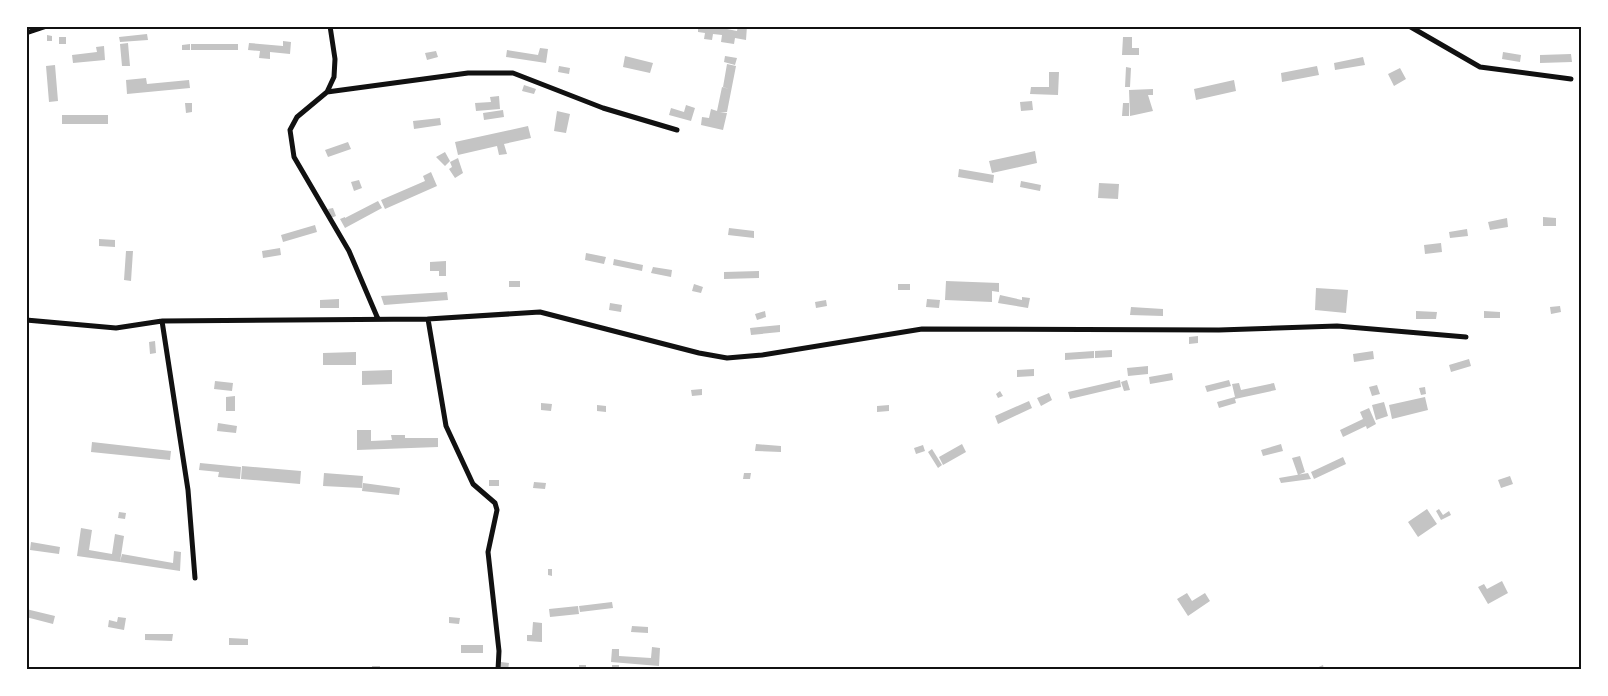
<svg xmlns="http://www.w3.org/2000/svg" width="1608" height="696" viewBox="0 0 1608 696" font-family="Merriweather,serif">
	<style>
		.building { fill: #c4c4c4 }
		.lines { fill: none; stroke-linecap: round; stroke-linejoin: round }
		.minor { stroke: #111; stroke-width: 5 }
		.neatline { fill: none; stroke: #111; stroke-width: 2 }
	</style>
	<rect width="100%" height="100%" fill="#fff"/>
	<path class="building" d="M698 26H712L737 31 738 26H747L746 40 735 38 734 44 721 42 722 35 713 34 712 40 704 39 705 33 698 32Z
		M147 34 148 40 120 42 119 37Z
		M47 35 52 36V41H47Z
		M59 37H66V44H59Z
		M1123 37H1132V48H1139V55H1122Z
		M283 41 291 42 290 54 270 52V59L259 58 260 51 248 50 249 43 283 46Z
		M128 43 130 66H122L120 44Z
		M190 44V50H182V45Z
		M191 44H238V50H191Z
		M104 46 105 60 73 63 72 55 97 52 96 47Z
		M540 48 548 49 546 63 506 57 507 50 538 55Z
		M436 51 438 57 427 60 425 53Z
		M1503 52 1521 55 1520 62 1502 59Z
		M1571 54 1572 62 1540 63V55Z
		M625 56 653 63 650 73 623 67Z
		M725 56 737 58 735 65 724 62Z
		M1363 57 1365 65 1335 70 1334 63Z
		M727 64 736 66 727 112H720L727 113 723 130 701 125 702 117 709 118 711 109 717 111 722 87 729 89 723 87Z
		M55 65 58 101 49 102 46 66Z
		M559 66 570 68 569 74 558 72Z
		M1317 66 1319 75 1282 82 1281 73Z
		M1126 67 1131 68 1130 87H1125Z
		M1400 68 1406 79 1394 86 1388 74Z
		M1049 72H1059L1058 95 1030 94 1031 87H1049Z
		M146 78 147 84 189 80 190 88 127 94 126 80Z
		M1234 80 1236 91 1196 100 1194 89Z
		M524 85 536 89 534 94 522 91Z
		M1153 89V95H1148L1153 111 1130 116 1129 90Z
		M499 96 500 109 476 111 475 103 491 102 490 97Z
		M1032 101 1033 110 1021 111 1020 102Z
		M185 103H192V112L186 113Z
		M1123 103H1129V116H1122Z
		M686 105 695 108 691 121 669 115 671 108 684 112Z
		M503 110 504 117 484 120 483 113Z
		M557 111 570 114 566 133 554 131Z
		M62 115H108V124H62Z
		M440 118 441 125 414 129 413 121Z
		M528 126 531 138 504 144 507 154 499 155 497 146 458 155 455 142Z
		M348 142 351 149 328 157 325 150Z
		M1035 151 1037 163 992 173 989 161Z
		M445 152 450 161 445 166 436 157Z
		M458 158 463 173 455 178 449 169 452 167 450 162Z
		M959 169 994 175 993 183 958 177Z
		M431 172 437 186 385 209 381 200 425 181 423 176Z
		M359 180 362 188 354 191 351 182Z
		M1021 181 1041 185 1040 191 1020 187Z
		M1099 183 1119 184 1118 199 1098 198Z
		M378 201 382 208 345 228 340 219 345 217V218Z
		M333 208 336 216 331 218 328 209Z
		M1543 217 1556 218V226H1543Z
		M1507 218 1508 227 1490 230 1488 222Z
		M315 225 317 232 283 242 281 235Z
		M729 228 754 231V238L728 235Z
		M1467 229 1468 236 1450 238 1449 232Z
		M99 239 115 240V247L99 246Z
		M1441 243 1442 252 1425 254 1424 245Z
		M280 248 281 255 263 258 262 251Z
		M126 251H133L131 281 124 280Z
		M586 253 606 257 604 264 585 260Z
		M614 259 643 265 642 271 613 265Z
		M446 261V276H439V271H430V262Z
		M653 267 672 270 671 277 651 273Z
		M759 271V278L724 279V272Z
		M509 281H520V287H509Z
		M946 281 999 283V292L992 291V302L945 300Z
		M694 284 703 287 701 293 692 291Z
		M898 284H910V290H898Z
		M1316 288 1348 290 1346 313 1315 310Z
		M447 292 448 300 384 305 381 296Z
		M1000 295 1022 300V297L1030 298 1028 308 998 303Z
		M339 299V308H320V300Z
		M927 299 940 300 939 308 926 307Z
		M826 300 827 306 816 308 815 302Z
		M610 303 622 305 621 312 609 310Z
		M1560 306 1561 312 1551 314 1550 307Z
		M1131 307 1163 309V316L1130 315Z
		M765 311 766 317 757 320 755 314Z
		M1416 311 1437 312 1436 319H1416Z
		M1484 311 1500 312V318H1484Z
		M780 325V332L751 335 750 328Z
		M1198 336V343L1189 344V337Z
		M155 341 156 353 150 354 149 342Z
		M1112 350V357L1095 358V351Z
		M1094 351V358L1065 360V353Z
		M1373 351 1374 359 1354 362 1353 354Z
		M356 352V365H323V353Z
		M1469 359 1471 366 1451 372 1449 365Z
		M1148 366V374L1128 376 1127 368Z
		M1034 369V376L1017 377V370Z
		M392 370V384L362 385V371Z
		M1172 373 1173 380 1150 384 1149 377Z
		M1120 380 1121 387 1070 399 1068 392Z
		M1127 380 1130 390 1124 391 1121 382Z
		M1229 380 1231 386 1207 392 1205 386Z
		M215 381 233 383 232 391 214 389Z
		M1239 383 1241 390 1274 383 1276 390 1235 399 1236 403 1219 408 1217 402 1235 397 1232 384Z
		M1377 385 1380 394 1372 396 1369 387Z
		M1425 387 1426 394 1421 395 1419 388Z
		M702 389V395L692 396 691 390Z
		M1000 391 1003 396 998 398 996 394Z
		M1049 393 1052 400 1041 406 1037 398Z
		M235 396V411H226V397Z
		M1425 397 1428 410 1392 419 1389 405Z
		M1029 401 1032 408 998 424 995 416Z
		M1384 402 1388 416 1376 420 1372 405Z
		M541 403 552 404 551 411 541 410Z
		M597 405 606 406V412L597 411Z
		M889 405V411L877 412V406Z
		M1369 408 1376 424 1367 429 1366 426 1343 437 1340 430 1363 419 1360 412Z
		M218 423 237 426 236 433 217 431Z
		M357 430H371V441L392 440 391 435H405V438H438V447L357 450Z
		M92 442 171 451 170 460 91 452Z
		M756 444 781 446V452L755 451Z
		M962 444 966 452 943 465 939 457Z
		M1281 444 1283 451 1263 456 1261 450Z
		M923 445 925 451 916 454 914 448Z
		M932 449 942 465 938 468 928 452Z
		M1300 456 1305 472 1298 475 1292 458Z
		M1343 457 1346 464 1314 479 1311 472Z
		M200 463 241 467 240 479 218 477 219 472 199 470Z
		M242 466 301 471 300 484 241 479Z
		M324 473 363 476 362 488 323 486Z
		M744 473H751L750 479H743Z
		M1308 473 1311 479 1281 483 1279 478Z
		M1510 476 1513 484 1501 488 1498 480Z
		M489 480H499V486H489Z
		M534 482 546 483 545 489 533 488Z
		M363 483 400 488 399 495 362 491Z
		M1427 509 1437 524 1418 537 1408 522Z
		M1439 509 1443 515 1449 511 1451 515 1441 520 1436 511Z
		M119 512 126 513 125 519 118 518Z
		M81 528 92 530 89 550 112 554 115 534 124 536 120 562 77 556Z
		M31 542 60 547 59 554 30 550Z
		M174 551 181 552 180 571 120 562 122 554 173 563Z
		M548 569H552V576L548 575Z
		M1502 581 1508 593 1488 604 1478 587 1484 584 1487 589Z
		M1187 593 1192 601 1205 593 1210 601 1188 616 1177 599Z
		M612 602 613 608 580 612 579 606Z
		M578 606 579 614 550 617 549 609Z
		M26 609 55 616 53 624 26 617Z
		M118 617 126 618 124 630 108 627 109 620 117 622Z
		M449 617 460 618 459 624 449 623Z
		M533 622 542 623V642L527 641V635H532Z
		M632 626 648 627V633L631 632Z
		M145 634H173L172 641 145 640Z
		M229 638 248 639V645H229Z
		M461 645H483V653H461Z
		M652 647 660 648 659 666 611 662 612 649H619V656L651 658Z
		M501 662 509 663 508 670H500Z
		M579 665H586V670H579Z
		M612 665H619V670H612Z
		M1323 665 1324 670H1312Z
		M372 666H380V670H372Z"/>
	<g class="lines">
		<path class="minor" d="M330 26 335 59 334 77 327 92 297 117 290 130 294 157 349 251 378 319
			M1409 26 1480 67 1571 79
			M26 33 47 26
			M327 92 468 73H513L603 108 677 130
			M428 319 446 426 473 484 495 503 497 510 488 552 499 651 498 670
			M26 320 116 328 162 321 428 319 540 312 699 353 727 358 762 355 922 329 1219 330 1337 326 1466 337
			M162 321 188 490 195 578"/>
	</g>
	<rect width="1608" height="696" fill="none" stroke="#ffffff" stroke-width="55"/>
	<rect x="28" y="28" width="1552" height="640" class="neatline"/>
</svg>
